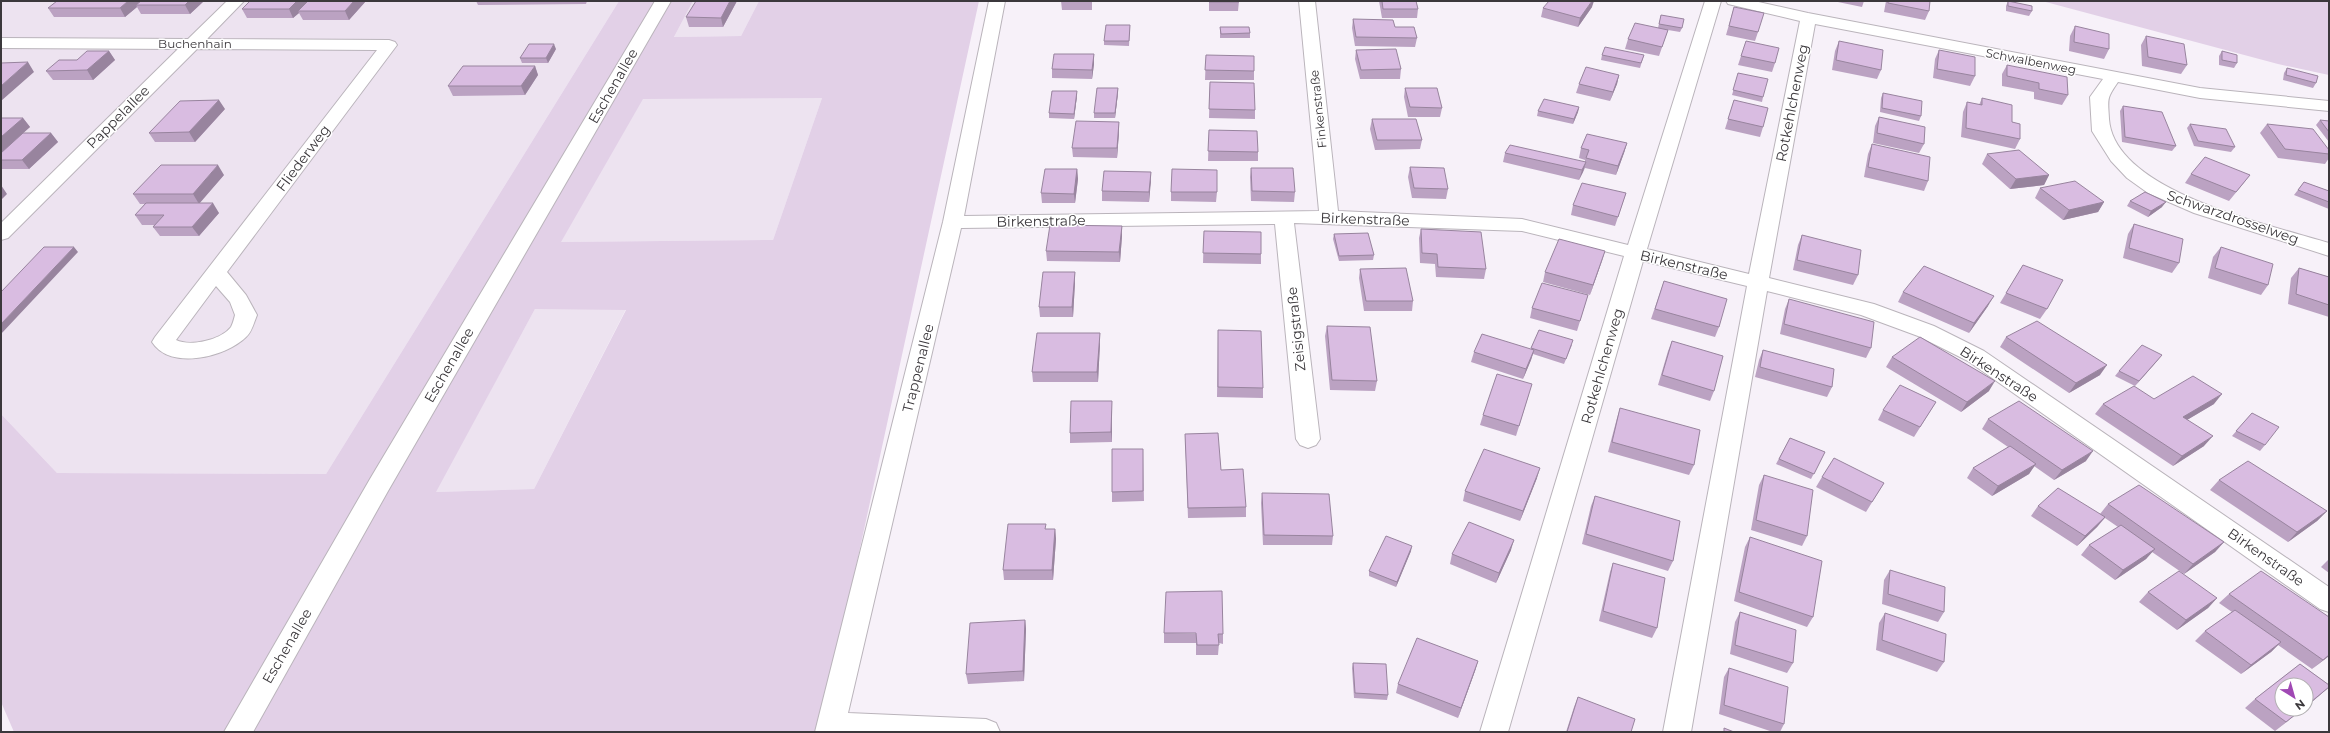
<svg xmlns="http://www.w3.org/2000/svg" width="2330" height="733" viewBox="0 0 2330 733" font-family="Montserrat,sans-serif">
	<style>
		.built { fill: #ede3f0 }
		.green { fill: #e2d0e7; fill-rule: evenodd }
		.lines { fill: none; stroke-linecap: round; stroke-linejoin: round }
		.minor-casing { stroke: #bab4bb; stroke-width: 2 }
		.minor { fill: #fff; fill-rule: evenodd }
		.wall { fill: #bba2c2 }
		.shaded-wall { fill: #98849e }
		.building { fill: #d9bce1; stroke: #98849e }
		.labels { text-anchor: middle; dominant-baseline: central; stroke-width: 3; stroke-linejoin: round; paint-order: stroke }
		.far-street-label { font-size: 12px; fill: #3b383c; stroke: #fff }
		.street-label { font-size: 14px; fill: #3b383c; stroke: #fff }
	</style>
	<rect width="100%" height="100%" fill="#f7f1f9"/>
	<path class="built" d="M1 1H619L326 474 57 473 1 414Z
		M693 1H759L741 36 674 37Z
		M643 98H822L773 240 560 242Z
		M535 309H626L534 489 435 492Z"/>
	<path class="green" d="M619 1H693L674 37 741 36 759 1H979L820 732H14L1 702V414L57 473 326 474ZM822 98 773 240 561 242 643 99ZM535 309 626 310 534 489 436 492Z
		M2042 1H2329V75L2278 64Z"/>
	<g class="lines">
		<g class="minor-casing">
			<path id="minor" d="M227 1H244L207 39 389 40 395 42 397 45 227 272 246 295 257 315C254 322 252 332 246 337 226 357 170 371 152 342L155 337 377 50 197 49 8 238 1 240V223L178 49 1 48V38L188 39ZM216 286 230 302 235 315C234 319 233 323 231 327 221 340 190 347 176 340Z
				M655 1H671L388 491 253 732H224L370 479Z
				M989 1H1005L964 216 1319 211 1299 1H1315L1338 211 1522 219 1628 245 1705 1H1721L1647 249 1749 274 1800 21 1728 4 1726 1H1754L1808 13 2200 88 2329 101V111L2200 98 2118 82C2106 99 2108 99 2109 119 2114 192 2271 225 2329 243V256L2194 213 2148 193 2127 178 2111 161 2092 131 2090 97 2103 79 1815 24 1769 278 1874 304 1934 326 1984 351 2329 587V612L2320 609 1968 361 1918 336 1861 315 1767 291 1691 732H1663L1747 286 1643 261 1508 732H1480L1624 256 1522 231 1294 223 1320 439 1316 445 1308 448 1300 445 1296 439 1275 224 961 228 848 713 986 719 996 723 1000 732H815L943 222Z"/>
		</g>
		<use href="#minor" class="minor"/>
	</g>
	<path class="wall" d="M204 1 190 14H141L137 7 125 17H54L48 8Z
		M250 1H366L349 20H303L299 13 293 18H247L242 9Z
		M476 1H587L586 4 478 5Z
		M737 1 723 27H689L686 17Z
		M1061 1H1092V10H1062Z
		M1209 1H1239L1238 11H1209Z
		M1379 1H1416L1418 9 1417 18H1382Z
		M1833 1H1864L1862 7Z
		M1886 1H1930L1929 11 1925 20 1884 12Z
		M2008 1 2032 11 2029 16 2006 11V6Z
		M1592 7 1578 27 1541 17 1543 8Z
		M1734 7 1758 32 1755 41 1726 35Z
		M1661 15 1682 28 1680 32 1668 30 1659 56 1625 49 1628 39 1658 28Z
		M1353 19 1395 27 1417 38 1415 47 1355 46 1352 28Z
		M1130 25 1129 46 1104 45V41Z
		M2075 26 2109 49 2104 59 2069 51 2070 36Z
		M1220 27 1250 33V38H1220Z
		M2146 36 2187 65 2181 74 2142 66 2141 45Z
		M1746 41 1775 63 1772 72 1738 65Z
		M1839 41 1881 70 1877 79 1832 70 1835 51Z
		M556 49 548 63H522L520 58Z
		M1356 50 1401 69 1400 79H1360L1355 59Z
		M1939 50 1975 76 1970 86 1933 78 1935 59Z
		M109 51 115 60 93 80H53L46 71 77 60Z
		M2222 51 2237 63 2234 68 2219 65V56Z
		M1094 54V64L1092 79 1052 78V69Z
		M1206 55 1254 71V80H1205Z
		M1602 55H1644L1640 68 1601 60Z
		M2007 65 2068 95 2062 105 2034 99V92L2002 86V74Z
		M535 66 538 75 525 95 453 96 448 86Z
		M2287 68 2316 83 2313 88 2283 80 2284 73Z
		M1619 75 1617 84 1610 101 1576 93 1579 84Z
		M1737 78 1763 97 1762 102 1732 95Z
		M1210 82 1255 110V119L1209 118Z
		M1118 88V93L1115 118H1094V113Z
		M1405 88 1442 108 1440 117H1408L1404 97Z
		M1883 93 1921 116 1919 121 1880 112 1881 98Z
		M1077 96 1074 119 1049 118V113Z
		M1982 98 2020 139 2015 149 1961 137 1963 112 1967 102 1979 105Z
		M1734 100 1763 127 1760 137 1725 129Z
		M2123 106 2176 146 2172 151 2122 142 2120 111Z
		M1579 107 1578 112 1573 124 1537 116 1538 111Z
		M225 109 195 142H155L149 133Z
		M1879 117 1924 144 1919 153 1873 143 1875 126Z
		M1 118H23L30 127 23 133H51L58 142 29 169H1Z
		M1372 119 1422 140 1420 149 1375 150 1370 129Z
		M2320 120 2329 121V142L2316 125Z
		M1119 122V132L1117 158 1073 157 1072 148Z
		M2190 124 2235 147 2231 152 2194 146 2187 128Z
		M2267 124 2329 150V158L2325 164 2278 158 2260 133Z
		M1209 130 1258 152V161H1208Z
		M1627 143 1624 153 1616 175 1585 168 1579 180 1503 162 1505 153 1585 162V160L1579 158 1581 148Z
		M1872 144 1928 181 1924 191 1864 177 1868 154Z
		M1987 154 2049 175 2044 185 2010 189 1982 164Z
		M1410 167 1448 189 1446 199 1412 198 1408 177Z
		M1251 168 1295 192 1294 202 1251 201 1250 177Z
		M1077 169 1078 179 1075 203H1042L1041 193Z
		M1151 172 1149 202 1102 201V191Z
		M2191 174 2250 175 2243 184 2229 201 2185 183Z
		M224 175 199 203 219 213 199 236H160L153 227 154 225H142L135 215 145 204H140L133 194Z
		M2304 182 2329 191V209L2294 195Z
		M2040 188 2104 202 2098 212 2063 220 2035 198Z
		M1171 192H1217L1216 202 1171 201Z
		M1626 193 1615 226 1571 215 1573 205Z
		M2130 201 2162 207 2148 217 2127 206Z
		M2134 224 2179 263 2172 273 2123 258 2128 234Z
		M1122 226V236L1120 262 1047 261 1046 251Z
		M1421 229 1486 269 1484 279 1436 277 1435 264 1420 263 1419 238Z
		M1204 231 1261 254V264L1203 263Z
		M1334 234 1374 255 1373 260 1339 261 1333 239Z
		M1802 235 1858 275 1853 285 1793 270 1798 245Z
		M2221 247 2268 285 2261 295 2208 278 2213 257Z
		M1605 251 1590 295 1543 282 1545 272Z
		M2023 265 2047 309 2040 319 2000 303Z
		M2299 268 2329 277V317L2288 304 2291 278Z
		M1360 269 1413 301 1412 311H1364L1359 278Z
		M1075 272V282L1073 317H1040L1039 307Z
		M1664 281 1719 327 1715 337 1651 319Z
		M1903 292 1988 306 1969 333 1898 302Z
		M1588 295 1577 331 1530 318 1532 308Z
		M1789 299 1871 348 1866 358 1780 334 1785 309Z
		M1327 326 1377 381 1375 391 1330 390 1325 336Z
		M1218 330 1263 388V398L1217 397Z
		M1539 330 1572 345 1564 364 1533 354 1531 360 1523 379 1471 362 1474 352 1531 349Z
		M2006 337 2100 375 2069 393 2000 347Z
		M1672 341 1714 391 1710 401 1658 385 1668 351Z
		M1100 343 1098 382H1033L1032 372Z
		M1763 350 1832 387 1827 397 1755 377 1759 360Z
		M1892 357 1989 391 1961 412 1886 367Z
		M2158 360 2135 386 2115 376 2119 371Z
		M1529 394 1516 436 1480 425 1483 415Z
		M2154 399 2214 404 2187 420 2204 446 2173 466 2095 414 2103 404Z
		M1936 402 1914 437 1878 420 1883 410Z
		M1620 408 1694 465 1689 475 1608 452 1617 418Z
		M1112 411V442L1070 443V433Z
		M2252 413 2265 445 2260 451 2232 436Z
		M1988 419 2086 461 2054 480 2034 466 2029 474 1992 496 1967 478 1973 468 2008 447 1982 429Z
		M1185 434 1221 470 1246 507V517L1188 518Z
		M1790 438 1825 452 1811 479 1776 464Z
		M1143 449 1144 501 1112 502V492Z
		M1764 475 1807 536 1802 546 1751 530 1759 485Z
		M1822 477 1884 483 1866 512 1816 487Z
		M1537 478 1520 521 1463 501 1465 491Z
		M2219 480 2327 511 2317 521 2288 542 2210 490Z
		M1262 493 1333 536 1332 545H1263L1261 503Z
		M1595 496 1673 561 1668 571 1582 544 1591 506Z
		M2108 504 2224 542 2215 552 2184 574 2152 552 2146 559 2115 580 2081 555 2089 545 2118 527 2105 518 2097 527 2077 546 2031 516 2038 506 2100 514Z
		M1055 529 1056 539 1053 580H1004L1003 570Z
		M1750 537 1813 617 1807 627 1734 601 1745 547Z
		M1511 550 1496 583 1450 564 1452 554Z
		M1411 551 1396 587 1369 576V571Z
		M2329 559V573L2321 567Z
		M1613 563 1657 628 1652 638 1599 621 1610 572Z
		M1890 570 1944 612 1938 622 1882 604 1884 580Z
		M2148 592 2217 598 2208 608 2177 630 2139 602Z
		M2229 594 2329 617V656L2312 669 2278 645 2271 652 2241 674 2195 641 2205 631 2232 612 2219 603Z
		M1740 612 1793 663 1787 673 1730 654 1735 622Z
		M1885 613 1944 662 1937 672 1876 650 1879 623Z
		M1025 620 1026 629 1024 681 968 684 966 674Z
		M1164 633 1223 634V644L1219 643 1218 655H1196V643H1164Z
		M1478 661 1475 671 1458 718 1396 693 1398 684Z
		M1353 663 1388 695 1387 700 1354 698 1352 668Z
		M2300 664 2329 685V687L2306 707V685H2282V709H2303L2275 731 2245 708 2255 699Z
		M1729 668 1784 724 1780 732H1773L1719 714 1724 677Z
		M1578 697 1631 732H1566L1574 707Z"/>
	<path class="shaded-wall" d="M128 1H143L136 5 137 7 125 17 120 8Z
		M189 1H204L190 14 185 5Z
		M297 1H310L298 11 299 13 293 18 289 9Z
		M354 1H366L349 20 345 11Z
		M730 1H737L723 27 721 18Z
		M1592 1H1594L1592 7 1578 27 1580 18Z
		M554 44 556 49 548 63 546 58Z
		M109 51 115 60 93 80 87 70Z
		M1094 54V64L1092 79V70Z
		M28 62 34 72 1 101V86Z
		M535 66 538 75 525 95 521 86Z
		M1619 75 1617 84 1610 101 1613 92Z
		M1118 88V93L1115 118V113Z
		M1077 91V96L1074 119V114Z
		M219 100 225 109 195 142 189 132Z
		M1579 107 1578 112 1573 124 1574 119Z
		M23 118 30 127 1 153V137Z
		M1119 122V132L1117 158V148Z
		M51 133 58 142 29 169 22 160Z
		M1627 143 1624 153 1616 175 1618 166Z
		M1586 162 1583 172 1579 180 1582 170Z
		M218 165 224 175 199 204 193 194Z
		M1077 169 1078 179 1075 203 1074 194Z
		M1151 172V181L1149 202V192Z
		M2049 175 2044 185 2010 189 2016 179Z
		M1 185 7 194 1 200Z
		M2104 202 2098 212 2063 220 2069 210Z
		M2166 202 2162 207 2148 217 2151 211Z
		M213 203 219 213 199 236 192 227Z
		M1122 226V236L1120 262 1119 252Z
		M74 247 78 252 1 334V324Z
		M1605 251 1602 261 1590 295 1593 285Z
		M1075 272V282L1073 317 1072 307Z
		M1994 296 1988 306 1969 333 1974 323Z
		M1100 333V343L1098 382 1097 372Z
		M1534 350 1531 360 1523 379 1526 369Z
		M2162 355 2158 360 2135 386 2139 381Z
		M2107 365 2100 375 2069 393 2076 383Z
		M1995 381 1989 391 1961 412 1967 402Z
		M2222 394 2214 404 2175 427 2183 417Z
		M1112 401V442L1111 432Z
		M2213 436 2204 446 2173 466 2182 456Z
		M2093 451 2086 461 2054 480 2062 470Z
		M2036 464 2029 474 1992 496 1998 486Z
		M1540 468 1537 478 1520 521 1523 511Z
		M2327 511 2317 521 2288 542 2297 532Z
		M2105 517 2097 527 2077 546 2085 536Z
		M1055 529 1056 539 1053 580 1052 570Z
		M1514 540 1511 550 1496 583 1499 573Z
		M2224 542 2215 552 2184 574 2193 564Z
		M1412 546 1411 551 1396 587 1397 582Z
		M2155 549 2146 559 2115 580 2123 570Z
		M2217 598 2208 608 2177 630 2186 620Z
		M1025 620 1026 629 1024 681 1023 671Z
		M2281 642 2271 652 2241 674 2251 665Z
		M2329 655V656L2312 669 2323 660Z
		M1478 661 1475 671 1458 718 1461 708Z
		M2329 687 2320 695 2306 707V706Z
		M2302 709H2303L2275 731 2286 722Z"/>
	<path class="building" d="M57 1H128L120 8H48Z
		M141 1H189L185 5H136Z
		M250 1H297L289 9H242Z
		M308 1H354L345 11H298Z
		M696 1H730L721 18 686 17Z
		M1209 1H1239V2H1209Z
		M1382 1H1416L1418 9H1383Z
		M1549 1H1592L1580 18 1543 8Z
		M1888 1H1930L1929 11 1888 3Z
		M2008 1 2032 6V11L2008 6Z
		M1734 7 1764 13 1758 32 1729 26Z
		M1661 15 1684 19 1682 28 1659 24Z
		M1353 19 1393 20 1395 27H1414L1417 38 1356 37Z
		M1635 23 1668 30 1662 47 1628 39Z
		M1106 25H1130L1129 41H1104Z
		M2075 26 2109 34V49L2074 42Z
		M1220 27H1249L1250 33 1221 34Z
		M2146 36 2184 44 2187 65 2148 57Z
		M1746 41 1779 48 1775 63 1741 56Z
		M1839 41 1883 50 1881 70 1836 60Z
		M529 44H554L546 58H520Z
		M1605 47 1644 55 1641 63 1602 55Z
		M1396 49 1401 69 1361 70 1356 50Z
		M1939 50 1975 57V76L1937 69Z
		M87 51H109L87 70 46 71 59 60H77Z
		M2222 51 2237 55V63L2222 60Z
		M1054 54H1094L1092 70 1052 69Z
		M1206 55 1254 56V71L1205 70Z
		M28 62 1 86V63Z
		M2007 65 2067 77 2068 95 2039 89V83L2007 76Z
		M463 66H535L521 86H448Z
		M1586 67 1619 75 1613 92 1579 84Z
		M2287 68 2318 76 2316 83 2286 75Z
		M1738 73 1768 79 1763 97 1733 90Z
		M1210 82 1254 83 1255 110 1209 109Z
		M1097 88H1118L1115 113H1094Z
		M1405 88H1437L1442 108 1410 107Z
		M1052 91H1077L1074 114 1049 113Z
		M1883 93 1922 101 1921 116 1882 108Z
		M1982 98 2012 105V122L2020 124V139L1966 128 1967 102 1982 105Z
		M1544 99 1579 107 1574 119 1538 111Z
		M219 100 189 132 149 133 180 101Z
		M1734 100 1768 108 1763 127 1728 119Z
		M2123 106 2162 112 2176 146 2125 137Z
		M1879 117 1925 127 1924 144 1877 133Z
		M1 118H23L1 137Z
		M1372 119H1416L1422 140H1377Z
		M2320 120 2329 121V132Z
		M1076 121 1119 122 1117 148H1072Z
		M2190 124 2226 129 2235 147 2198 141Z
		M2267 124 2313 129 2329 150V154L2285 149Z
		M1209 130 1257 131 1258 152 1208 151Z
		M23 133H51L22 160H1V153Z
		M1587 134 1627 143 1618 166 1586 158 1589 150 1581 148Z
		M1872 144 1930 157 1928 181 1868 167Z
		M1510 145 1586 162 1582 170 1505 153Z
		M2019 150 2049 175 2016 179 1987 154Z
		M2205 157 2250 175 2236 192 2191 174Z
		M161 165H218L193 194H133Z
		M1410 167 1444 168 1448 189 1414 188Z
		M1251 168H1293L1295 192 1252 191Z
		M1045 169H1077L1074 194 1041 193Z
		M1172 169 1217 170V192H1171Z
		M1104 171 1151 172 1149 192 1102 191Z
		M2075 181 2104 202 2069 210 2040 188Z
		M2304 182 2329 191V202L2298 190Z
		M1582 183 1626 193 1618 217 1573 205Z
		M2145 192 2166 202 2151 211 2130 201Z
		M146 203H213L192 227H153L164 215H135Z
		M2134 224 2183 239 2179 263 2129 248Z
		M1050 225 1122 226 1119 252 1046 251Z
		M1421 229 1481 232 1486 269 1438 267 1437 254 1422 253Z
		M1204 231 1261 232V254L1203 253Z
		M1368 233 1374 255 1339 256 1334 234Z
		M1802 235 1861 250 1858 275 1797 260Z
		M1559 239 1605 251 1593 285 1545 272Z
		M44 247H74L1 324V292Z
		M2221 247 2273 264 2268 285 2215 268Z
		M2023 265 2063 280 2047 309 2006 293Z
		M1924 266 1994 296 1974 323 1903 292Z
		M1406 268 1413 301H1366L1360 269Z
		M2299 268 2329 277V305L2296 294Z
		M1043 272H1075L1072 307H1039Z
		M1664 281 1727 299 1719 327 1655 309Z
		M1542 283 1588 295 1580 321 1532 308Z
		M1789 299 1874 322 1871 348 1784 324Z
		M2037 321 2107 365 2076 383 2006 337Z
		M1327 326 1370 327 1377 381 1332 380Z
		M1218 330 1261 331 1263 388 1218 387Z
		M1539 330 1573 340 1566 359 1531 348Z
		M1037 333H1100L1097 372H1032Z
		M1482 334 1534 350 1526 369 1474 352Z
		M1920 337 1995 381 1967 402 1892 357Z
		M1672 341 1723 356 1714 391 1662 375Z
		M2142 345 2162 355 2139 381 2119 371Z
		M1763 350 1834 369 1832 387 1760 367Z
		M1497 374 1532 384 1519 426 1483 415Z
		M2193 376 2222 394 2183 417 2213 436 2182 456 2103 404 2134 386 2154 399Z
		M1900 385 1936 402 1920 427 1883 410Z
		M1071 401H1112L1111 432 1070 433Z
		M2019 401 2093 451 2062 470 1988 419Z
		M1620 408 1700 430 1694 465 1612 442Z
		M2252 413 2279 427 2265 445 2236 431Z
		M1218 433 1221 470 1243 469 1246 507 1188 508 1185 434Z
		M1790 438 1825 452 1814 474 1779 459Z
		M2010 446 2036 464 1998 486 1973 468Z
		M1112 449H1143V491L1112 492Z
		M1484 449 1540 468 1523 511 1465 491Z
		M1834 458 1884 483 1872 502 1822 477Z
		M2248 461 2327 511 2297 532 2219 480Z
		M1764 475 1813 490 1807 536 1756 520Z
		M2139 485 2224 542 2193 564 2108 504Z
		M2058 488 2105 517 2085 536 2038 506Z
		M1262 493 1329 494 1333 536 1264 535Z
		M1595 496 1680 521 1673 561 1586 534Z
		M1469 522 1514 540 1499 573 1452 554Z
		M1008 524H1046L1045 529H1055L1052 570H1003Z
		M2121 525 2155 549 2123 570 2089 545Z
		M1386 536 1412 546 1397 582 1369 571Z
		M1750 537 1822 561 1813 617 1739 592Z
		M1613 563 1665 578 1657 628 1603 611Z
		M1890 570 1945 587 1944 612 1888 594Z
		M2179 571 2217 598 2186 620 2148 592Z
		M2261 571 2329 617V655L2323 660 2229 594Z
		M1222 591 1223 634H1218L1219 645H1197L1196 633H1164L1166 592Z
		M2235 610 2281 642 2251 665 2205 631Z
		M1740 612 1796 630 1793 663 1735 645Z
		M1885 613 1946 634 1944 662 1882 640Z
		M1025 620 1023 671 966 674 970 623Z
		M1417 638 1478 661 1461 708 1398 684Z
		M1353 663 1386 664 1388 695 1355 693Z
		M2300 664 2329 685V687L2306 706V685H2282V709H2302L2286 722 2255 699Z
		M1729 668 1788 687 1784 724 1724 705Z
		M1578 697 1635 719 1631 732H1567Z
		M1724 728 1734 732H1724Z"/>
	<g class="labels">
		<g class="far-street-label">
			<text x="195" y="43">Buchenhain</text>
			<text transform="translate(2031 61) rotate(11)">Schwalbenweg</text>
			<text transform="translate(1318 109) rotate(-96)">Finkenstraße</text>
		</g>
		<g class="street-label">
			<text transform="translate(613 86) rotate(-60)">Eschenallee</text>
			<text transform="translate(1792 103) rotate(-79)">Rotkehlchenweg</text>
			<text transform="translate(118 117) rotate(-45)">Pappelallee</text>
			<text transform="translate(303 158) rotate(-53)">Fliederweg</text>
			<text transform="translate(2233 217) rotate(19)">Schwarzdrosselweg</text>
			<text transform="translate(1365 219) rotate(2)">Birkenstraße</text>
			<text transform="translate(1041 221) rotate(-1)">Birkenstraße</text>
			<text transform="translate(1684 265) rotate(13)">Birkenstraße</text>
			<text transform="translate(1296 329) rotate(-96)">Zeisigstraße</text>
			<text transform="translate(449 365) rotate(-60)">Eschenallee</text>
			<text transform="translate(1602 366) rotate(-74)">Rotkehlchenweg</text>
			<text transform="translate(918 368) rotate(-76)">Trappenallee</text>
			<text transform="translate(1999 374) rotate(33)">Birkenstraße</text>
			<text transform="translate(2266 557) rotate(35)">Birkenstraße</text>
			<text transform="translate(287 646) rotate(-60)">Eschenallee</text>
		</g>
	</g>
	<rect width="2330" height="733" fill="none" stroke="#3b383c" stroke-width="4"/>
	<g transform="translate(2294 697) rotate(143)"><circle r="19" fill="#ffffff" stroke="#b1afb1"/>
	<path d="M0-3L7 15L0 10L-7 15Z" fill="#a048b4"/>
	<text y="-6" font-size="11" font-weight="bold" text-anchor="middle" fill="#3b383c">N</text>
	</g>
</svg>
